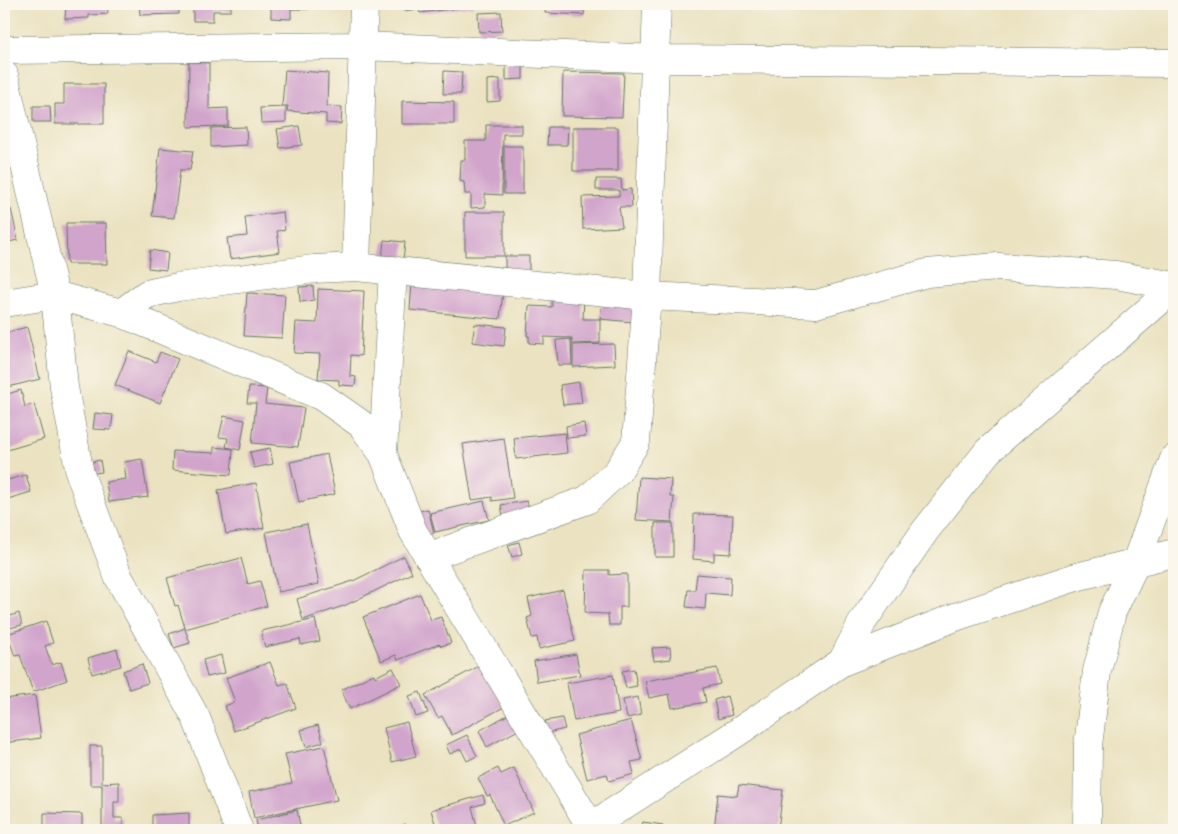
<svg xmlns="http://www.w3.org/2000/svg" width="1178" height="834" viewBox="0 0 1178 834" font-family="Alegreya,serif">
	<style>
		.building { fill: #d1a4cc }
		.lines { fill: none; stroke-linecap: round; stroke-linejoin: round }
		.street-casing { stroke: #667765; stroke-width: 29 }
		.street { stroke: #fff; stroke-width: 28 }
	</style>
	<rect width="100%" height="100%" fill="#fbf7ec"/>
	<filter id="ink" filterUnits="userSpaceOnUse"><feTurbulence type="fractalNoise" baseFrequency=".02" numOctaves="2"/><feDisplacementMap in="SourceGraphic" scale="10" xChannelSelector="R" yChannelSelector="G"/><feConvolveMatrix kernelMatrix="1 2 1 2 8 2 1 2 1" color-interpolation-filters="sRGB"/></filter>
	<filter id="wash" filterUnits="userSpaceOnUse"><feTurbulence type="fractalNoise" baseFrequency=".0096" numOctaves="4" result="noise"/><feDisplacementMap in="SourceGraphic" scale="20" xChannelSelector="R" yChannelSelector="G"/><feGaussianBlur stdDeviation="1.12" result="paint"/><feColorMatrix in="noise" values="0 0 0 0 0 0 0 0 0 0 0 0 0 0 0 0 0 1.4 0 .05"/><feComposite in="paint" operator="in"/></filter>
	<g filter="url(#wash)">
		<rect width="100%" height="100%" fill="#eae2c0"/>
		<g id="blocks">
			<path class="building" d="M66 4H107L108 14 89 15V18L65 19Z
				M139 4H179V14L140 15Z
				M193 4H231V11H213V21H193Z
				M271 4H310V9H291V19L271 18Z
				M402 4H473L474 6 420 13 419 9 403 11Z
				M546 4H585L584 15 545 13Z
				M501 12 502 31 479 32 478 13Z
				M189 62 209 63V109L228 108V126L188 127Z
				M523 63V79L506 80V64Z
				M285 70 328 73 327 106 342 107 341 124 326 123V114L287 111 288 106H282Z
				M444 71 462 72 461 94H443Z
				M563 72 624 73 622 117 562 116Z
				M500 79V101L487 102V80Z
				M64 84H104V124H55V104H64Z
				M402 101 454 102V124H402Z
				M33 106H50L51 122H33Z
				M286 107V122L261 123 260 108Z
				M486 125H522V134H503L502 195 485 194V207L471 208V194H465L464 182 460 181 461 160H465V141H486Z
				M299 126 302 145 280 148 277 129Z
				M246 127 247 145 211 147V128Z
				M548 127H568L567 145H547Z
				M573 127H618V171H573Z
				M504 146H523V194H504Z
				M160 148 193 151 190 170H180L174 218 152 216Z
				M596 179H621L622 190 631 189 632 207H619L622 227 583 229 582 197 619 196V190H596Z
				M11 209 18 240 4 243V210Z
				M283 212 285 230 277 231 280 252 230 259 227 238 247 236 245 217Z
				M465 212H504V256H465Z
				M66 223H106L107 264H67Z
				M384 240 405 242 403 261 382 260Z
				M150 250 168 253 166 270 148 268Z
				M505 256H529V274L505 275Z
				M412 283 503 291 500 319 410 310Z
				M313 286 314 300 300 302 299 287Z
				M318 289 364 291 361 356 351 355 350 376 356 377 355 386 339 385V380L318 379 320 354 294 353 296 322 317 323Z
				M247 293 285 295 282 338 244 336Z
				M552 295 584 298 583 319H600V343L572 344V338L544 337V344L529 343V336H527L529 306 552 307Z
				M602 302 635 305 633 322 600 319Z
				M475 324 506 327 504 346 472 342Z
				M27 327 40 379 4 388V333Z
				M571 339 572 365H558L556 340Z
				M614 344 615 365 573 367V345Z
				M129 351 156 362 160 352 178 359 160 403 115 385Z
				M579 382 582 403 563 405 560 385Z
				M249 387 267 388 265 404 304 408 298 447 252 443 256 403H247Z
				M21 390 25 407 34 404 44 439 4 451V395Z
				M95 413 113 415 111 430 93 429Z
				M224 416 245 420 240 450 226 447 228 438 219 437Z
				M584 423 586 436 567 438 566 426Z
				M565 433 567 453 516 459 514 438Z
				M504 438 513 498 492 501V497L472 500 463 444Z
				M214 447 233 449 231 475 172 470 173 451 214 453Z
				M270 448 273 464 254 468 250 452Z
				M327 454 335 494 299 502 290 462Z
				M142 459 148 497 109 502 106 482 126 479 124 462Z
				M100 460 102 472 89 474 87 463Z
				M26 475 31 492 4 500V481Z
				M639 477 671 479 670 497H674L672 522 636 520Z
				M256 483 264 528 226 534 218 490Z
				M484 501 489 520 435 532 430 513Z
				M527 501 530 511 503 516 501 505Z
				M428 509 434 533 424 535 411 513Z
				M694 514 733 515 731 554 714 553V561L693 559Z
				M655 523H673V557H655Z
				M307 524 319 584 278 592 266 532Z
				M519 542 522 554 512 557 508 545Z
				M404 556 412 573 346 605 303 620 297 599 353 581Z
				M241 558 248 584 260 581 267 606 185 629 190 643 174 648 169 634 185 628 178 605 175 606 167 578Z
				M586 570H609V575L627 574V607H620V625H609L608 614 585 613Z
				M697 574 731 577 730 595 706 593 705 609 686 607 688 590H695Z
				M563 590 575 641 539 649 537 637 532 638 527 618 532 616 528 598Z
				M420 594 431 620 441 617 451 643 441 646 439 644 398 660 396 655 381 661 363 617Z
				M19 613 22 625 5 629 4 618Z
				M315 619 320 641 301 645 300 639 265 647 261 631Z
				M46 621 53 643 45 646 52 665 61 662 67 680 33 692 20 655 15 656 7 634Z
				M670 647 671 659 654 661 652 648Z
				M117 649 121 666 92 674 88 658Z
				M576 654 580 675 537 682 534 661Z
				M221 655 225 673 207 677 203 660Z
				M270 662 279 685 287 683 296 708 234 731 225 706 235 702 226 678Z
				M142 664 148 683 129 689 123 671Z
				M481 665 504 707 452 735 442 716 438 718 425 695Z
				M393 668 401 684 350 709 341 690 374 674 375 677Z
				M717 668 720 684 703 688 706 702 672 708 669 694 649 698 645 681Z
				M634 669 637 686 626 688 622 671Z
				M613 675 619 713 574 721 567 683Z
				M420 692 428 713 416 717 409 696Z
				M35 695 41 738 4 743V699Z
				M727 696 732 715 718 719 714 700Z
				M638 697 641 715 627 718 623 700Z
				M511 713 520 729 487 747 479 731Z
				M562 718 565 729 547 733 545 721Z
				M631 720 642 760 631 762 634 774 609 781 607 774 587 779 576 735Z
				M407 722 416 756 392 762 384 728Z
				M318 725 323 742 306 747 301 730Z
				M467 735 477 756 467 761 461 749 450 754 446 745Z
				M90 746H102V783L119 782V802H114V818H123V830H102V785H90Z
				M324 746 337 800 254 818 249 792 292 783 285 754Z
				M498 768 501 774 514 768 534 812 504 826 490 795 487 796 478 778Z
				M739 785 783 790 778 830 734 826 733 830H714L718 794 737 796Z
				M483 795 485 803 472 807 478 830H437L431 810Z
				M297 810 301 830H258L256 820Z
				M44 813 82 814V830H39V826H44Z
				M189 813V830H152V815Z
				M643 822 663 825 662 830H640Z
				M405 824 408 830H394Z"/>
		</g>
	</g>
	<g filter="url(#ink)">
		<use href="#blocks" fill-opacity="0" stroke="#667765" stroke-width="1"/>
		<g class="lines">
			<g class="street-casing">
				<path id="street" d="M4 50 363 46 657 59 1174 63
					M4 75 55 295 64 387 80 474 118 576 196 718 239 830
					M356 267 364 4
					M4 303 55 295 121 313 321 396 361 424 383 454 413 531 591 827
					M121 313 147 294 178 287 314 269 356 267 647 296 816 304 927 273 998 267 1116 275 1174 286
					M383 454 393 270
					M428 557 587 500 618 471 636 442 647 296 657 4
					M842 662 863 621 925 531 988 451 1174 288
					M585 830 738 732 842 662 958 616 1076 577 1174 553
					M1087 830 1088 746 1097 671 1112 612 1136 562 1174 459"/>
			</g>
			<use href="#street" class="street"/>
		</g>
	</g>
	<rect width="1178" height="834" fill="none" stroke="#fbf7ec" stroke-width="20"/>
</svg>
